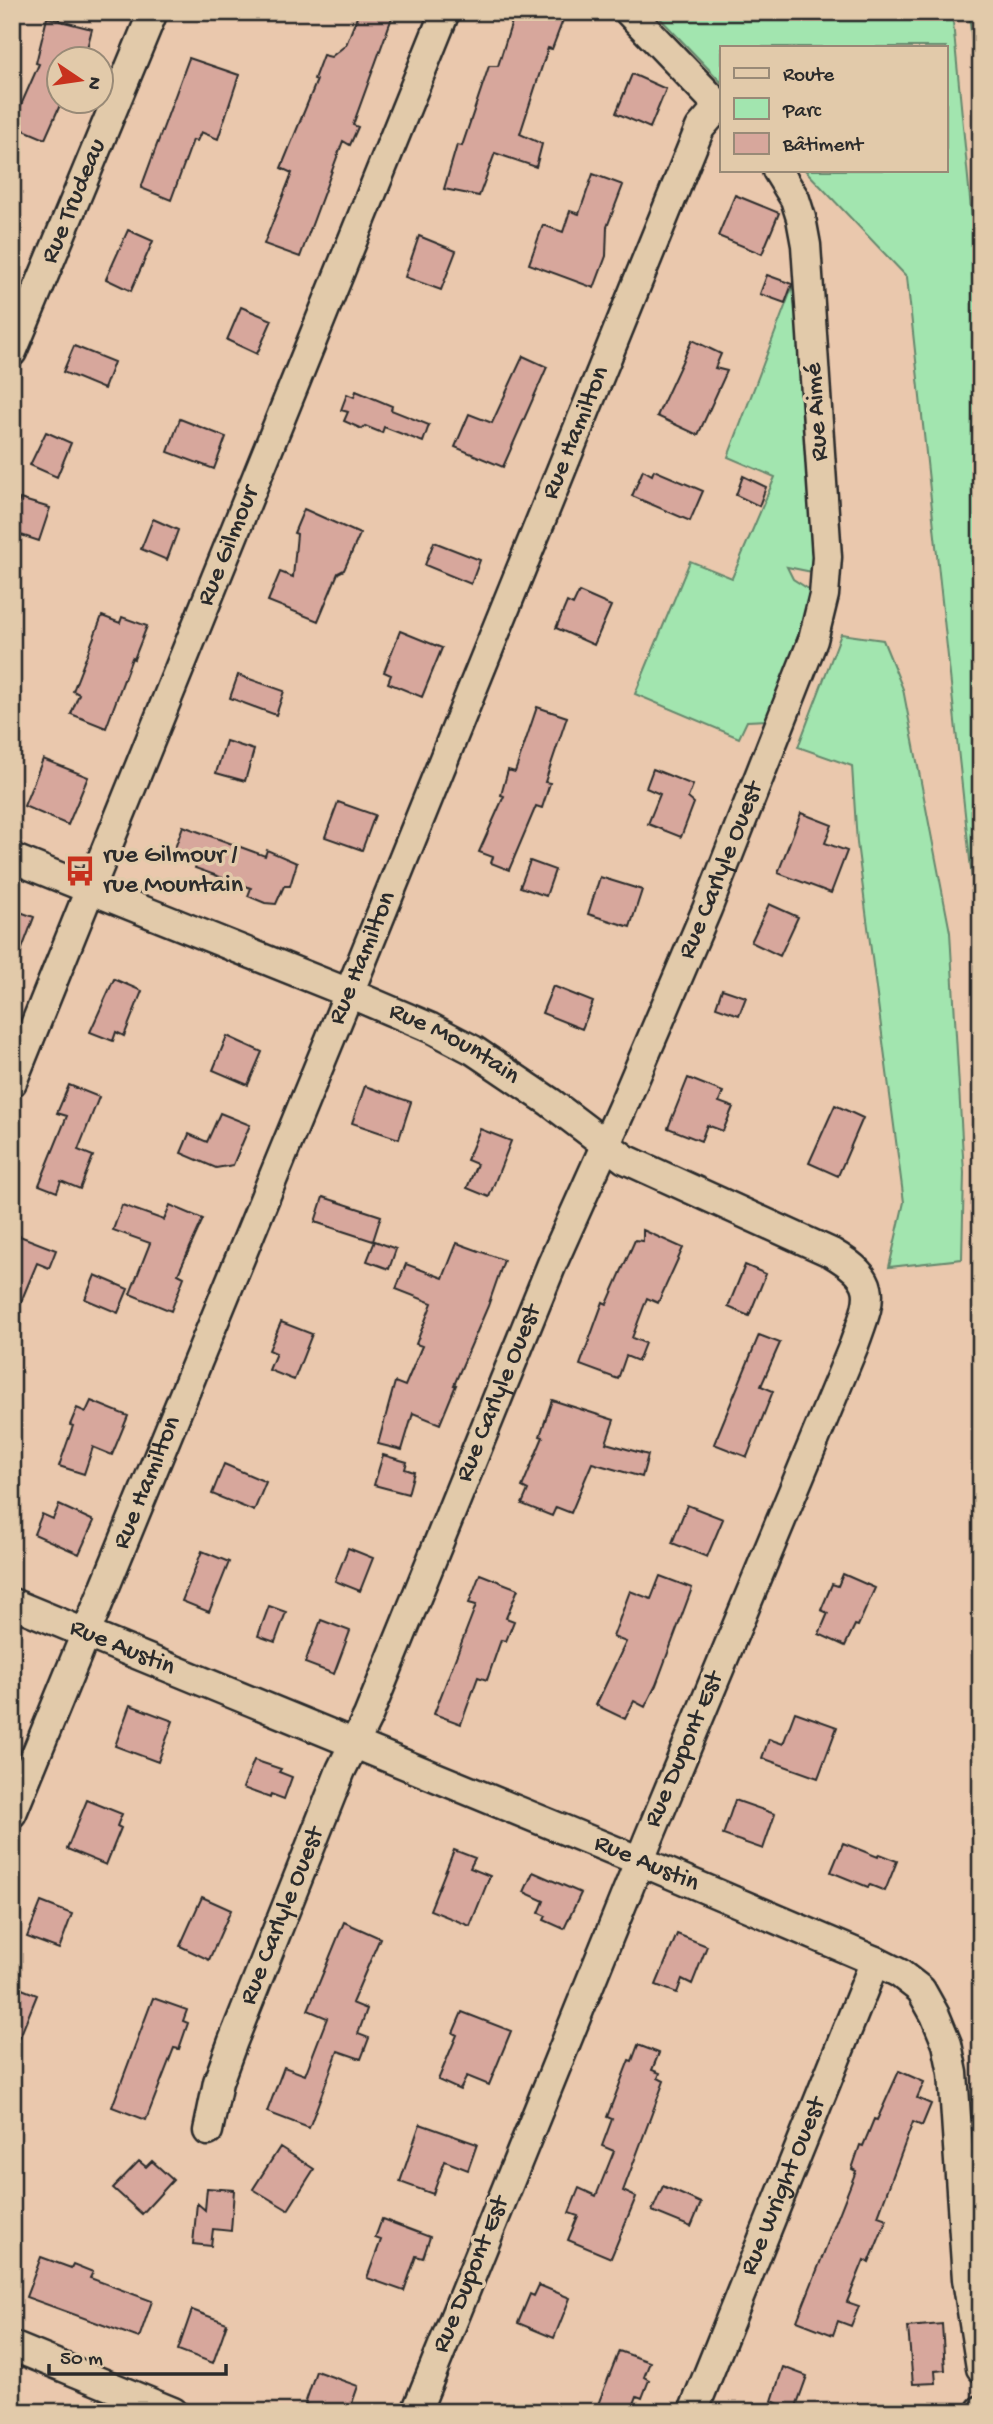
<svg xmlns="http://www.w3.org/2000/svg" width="993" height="2424" viewBox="0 0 993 2424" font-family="'Gochi Hand',sans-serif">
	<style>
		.green { fill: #a2e5af; stroke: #66886d; stroke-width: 2 }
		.building { fill: #d7a79c; stroke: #2b2b2b; stroke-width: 2 }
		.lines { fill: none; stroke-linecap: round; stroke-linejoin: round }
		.minor-casing { stroke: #2b2b2b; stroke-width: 33 }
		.minor { stroke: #e2caaa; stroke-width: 28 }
		.labels { text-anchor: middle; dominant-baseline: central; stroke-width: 7; stroke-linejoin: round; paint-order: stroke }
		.street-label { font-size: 26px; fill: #2b2b2b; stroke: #e2caaa }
		.poi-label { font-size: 26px; fill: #2b2b2b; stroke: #e2caaa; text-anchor: start }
	</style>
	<rect width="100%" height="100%" fill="#eac8ad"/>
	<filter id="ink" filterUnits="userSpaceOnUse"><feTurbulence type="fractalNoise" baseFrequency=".0143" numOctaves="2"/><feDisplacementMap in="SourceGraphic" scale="14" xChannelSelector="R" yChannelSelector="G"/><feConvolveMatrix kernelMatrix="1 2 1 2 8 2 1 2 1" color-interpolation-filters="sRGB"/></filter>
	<g filter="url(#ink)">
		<path class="green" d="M654 12H952L981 313V962L907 277 805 170H946V47H722V83Z
			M969 12H981V135Z
			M798 272 817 573 787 567 793 579 810 590V602L768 720 747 721 739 738 635 694 690 561 732 578 775 477 728 457Z
			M841 634 883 640 903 689 950 932 964 1173 962 1259 889 1267 904 1202 857 843 852 766 798 747Z"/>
		<path class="building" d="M359 12H394L353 125 358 127 350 145 343 141 300 257 264 244 292 173 281 168 317 80 314 79 323 55 331 57 346 45Z
			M515 12H566L552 49 548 48 520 134 542 144 536 167 495 153 479 196 444 189 457 145 462 146 489 66H498Z
			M60 17V21L92 29 86 52 80 60H60V105L45 139 12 125V101L21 105 39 64 36 63 47 18 58 20Z
			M189 58 239 75 218 139 201 132 197 141 193 140 171 200 141 188Z
			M632 74 666 89 650 128 616 113Z
			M593 174 623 185 607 227 606 256 594 288 529 264 543 225 563 232 570 211 579 214Z
			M735 195 779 213 762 254 718 236Z
			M128 230 153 241 131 291 106 279Z
			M419 236 456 251 441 290 405 277Z
			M767 275 792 284 785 303 760 294Z
			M241 307 272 320 257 354 227 340Z
			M692 340 721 354 715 368 727 371 698 435 657 416Z
			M74 346 114 362 104 389 63 372Z
			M523 356 547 367 503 467 455 447 469 414 492 423Z
			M356 391 392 406 391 410 429 425 423 442 384 427 382 433 365 426 362 429 344 421 348 412 341 410 347 394 354 397Z
			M180 419 226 437 214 469 168 452Z
			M46 432 71 443 57 477 30 465Z
			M643 470 652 475 654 470 703 491 690 521 632 496Z
			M743 476 766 487 759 506 736 495Z
			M20 499 50 508 39 541 12 532V522Z
			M304 509 360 534 344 570 338 573 318 621 268 601 280 572 293 577 297 534 294 533Z
			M153 519 178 530 167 560 141 549Z
			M434 542 480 560 471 584 425 565Z
			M579 592 611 606 594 645 556 628 567 602 573 605Z
			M102 616 120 623 122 617 147 626 134 659 132 658 106 728 71 714 79 694 73 691Z
			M400 631 442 648 422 697 388 683 391 675 384 672Z
			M238 675 284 691 276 715 230 698Z
			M537 707 567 717 545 782 550 783 542 808 536 806 509 870 491 863 493 857 479 852 504 796 501 795 508 770 515 772Z
			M226 741 254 750 245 781 216 773Z
			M43 759 88 777 68 825 24 806Z
			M653 769 693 785 688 798 694 803 681 837 648 824 660 794 646 788Z
			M338 802 375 815 362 850 325 837Z
			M801 813 832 825 825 843 847 851 831 893 778 873Z
			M183 826 265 856 267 850 297 863 290 886H284L276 904 265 903 248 896 251 888 195 868 198 860 174 851Z
			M530 861 555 870 546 896 520 887Z
			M600 877 642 890 630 927 588 914Z
			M769 904 798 917 780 956 751 942Z
			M12 909 34 917 14 970 12 969Z
			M114 979 142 991 124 1036 116 1032 113 1041 90 1032Z
			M553 986 593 1002 582 1029 542 1013Z
			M722 989 746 997 739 1015 716 1007Z
			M227 1036 262 1052 248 1085 213 1070Z
			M688 1078 723 1092 719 1102 733 1107 723 1131 707 1125 701 1141 668 1128Z
			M69 1085 99 1097 78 1150 93 1156 80 1189 61 1181 57 1192 39 1185 67 1116 57 1113Z
			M365 1086 411 1102 399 1139 352 1123Z
			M835 1105 863 1118 838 1176 809 1163Z
			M220 1113 250 1125 233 1165 216 1168 181 1153 189 1134 207 1142Z
			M480 1129 511 1141 489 1197 467 1188 477 1164 467 1160Z
			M323 1197 381 1216 373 1241 315 1222Z
			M122 1205 164 1220 170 1205 203 1219 178 1274 184 1277 171 1311 130 1294 150 1243 113 1230Z
			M643 1230 683 1248 658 1303 647 1298 632 1338 645 1343 638 1361 626 1356 618 1379 580 1365 603 1302 607 1304 635 1240 643 1241Z
			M12 1233 56 1250 49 1268 37 1263 13 1321Z
			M375 1241 396 1249 389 1269 367 1261Z
			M457 1243 504 1260 488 1306 454 1385H456L440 1424 413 1413 402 1450 378 1444 395 1382 405 1386 422 1346 416 1344 432 1303 396 1289 406 1264 443 1278Z
			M745 1265 766 1274 749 1316 728 1307Z
			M95 1275 128 1289 118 1313 85 1299Z
			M281 1322 312 1334 294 1380 269 1370 276 1353 269 1350Z
			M759 1335 780 1343 761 1386 773 1391 747 1457 714 1444Z
			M552 1400 614 1420 606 1443 648 1455 642 1477 592 1463 571 1513 556 1507 552 1516 522 1504 528 1490 522 1487 543 1437 540 1436Z
			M91 1401 128 1416 112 1455 93 1447 84 1474 59 1466 73 1426 70 1425 77 1408 86 1412Z
			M383 1455 407 1462 405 1469 414 1472 408 1494 374 1485Z
			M224 1464 266 1482 254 1511 212 1494Z
			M59 1505 94 1521 79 1554 34 1534 42 1514 53 1519Z
			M687 1505 723 1519 707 1557 672 1543Z
			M348 1548 373 1558 360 1591 335 1581Z
			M202 1551 229 1562 209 1612 182 1601Z
			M480 1574 518 1589 506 1618 514 1621 506 1641 501 1640 487 1680 478 1677 461 1724 434 1714 476 1605 469 1603Z
			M843 1574 875 1588 858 1626 855 1625 845 1646 819 1634 828 1613 821 1610 832 1584 838 1586Z
			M660 1576 692 1588 656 1685 645 1707 634 1701 625 1719 596 1705 626 1642 613 1637 630 1591 651 1599Z
			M269 1606 286 1612 275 1642 258 1636Z
			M321 1620 350 1631 334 1674 305 1663Z
			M130 1705 173 1721 158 1762 115 1746Z
			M795 1712 837 1727 818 1778 762 1758 769 1739 783 1744Z
			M254 1760 281 1769 279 1772 292 1777 284 1799 271 1794 270 1798 243 1788Z
			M87 1800 122 1814 117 1826 121 1828 106 1865 67 1849Z
			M735 1800 775 1814 763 1849 723 1835Z
			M843 1843 878 1857 879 1854 897 1861 885 1891 870 1885 868 1887 831 1872Z
			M454 1850 475 1858 470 1868 490 1876 470 1926 430 1910Z
			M533 1872 581 1893 564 1929 544 1920 546 1916 539 1913 544 1901 524 1892Z
			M202 1897 231 1910 209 1960 180 1946Z
			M41 1902 72 1914 59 1949 27 1937Z
			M344 1922 380 1938 352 2003 367 2009 358 2034 369 2038 361 2059 338 2051 309 2128 267 2112 284 2067 305 2075 327 2018 308 2010Z
			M677 1934 707 1946 692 1984 682 1979 677 1993 656 1985Z
			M12 1985 37 1995 13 2054H12Z
			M153 1998 187 2010 183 2021 188 2023 179 2049 174 2048 146 2120 112 2107Z
			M462 2012 511 2031 489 2085 467 2076 460 2090 438 2080 457 2035 453 2033Z
			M638 2045 659 2053 652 2070 660 2073 658 2078 664 2081 623 2191 636 2197 611 2258 568 2240 578 2216 569 2213 579 2188 596 2196 614 2151 602 2146 612 2119 607 2117 629 2060 632 2061Z
			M899 2071 924 2082 917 2098 931 2104 922 2126 913 2122 878 2216 887 2219 869 2263 864 2260 847 2302 859 2306 851 2326 838 2321 833 2335 797 2321 856 2171 852 2169 860 2145 863 2146 874 2119 877 2120Z
			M420 2124 477 2144 468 2170 445 2161 433 2194 400 2182Z
			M280 2147 314 2169 288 2210 253 2189Z
			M139 2161 146 2167 152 2161 173 2180 142 2214 113 2188Z
			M663 2186 701 2203 691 2227 652 2211Z
			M207 2188 234 2190 231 2231 213 2229 211 2246 193 2244 197 2203 205 2210Z
			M382 2219 430 2237 423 2258 416 2256 404 2291 367 2278 381 2240 375 2238Z
			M41 2257 71 2268 73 2264 93 2272 90 2278 152 2301 139 2338 26 2297Z
			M539 2285 570 2298 554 2338 518 2323 530 2294 534 2296Z
			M192 2310 227 2323 213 2363 178 2350Z
			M942 2324 945 2370 935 2371 936 2383 913 2384 908 2327Z
			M619 2351 650 2362 644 2377 649 2380 642 2398 637 2396 631 2412H595Z
			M783 2367 807 2376 794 2412H776L779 2404 772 2401Z
			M316 2371 358 2386 349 2412H326L305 2404Z"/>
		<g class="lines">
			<g class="minor-casing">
				<g id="minor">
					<path d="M629 12 722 109"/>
					<path id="s1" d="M12 352 153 12"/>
					<path id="s2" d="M12 858 349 993 431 1028 473 1050 550 1102 625 1159 832 1253C881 1282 871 1297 854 1345L648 1840 416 2412"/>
					<path id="s3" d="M12 1082 445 12"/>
					<path id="s4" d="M12 1603 640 1861 875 1961 899 1973 921 1990 935 2015 947 2044 953 2073 967 2279 981 2368"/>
					<path id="s5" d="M12 1813 349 993 700 128 719 106"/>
					<path id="s6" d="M208 2131 218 2082 233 2041 341 1770 368 1716 552 1264 623 1106 707 909 813 640 824 595 827 557 806 245 801 218 795 199 777 170"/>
					<path d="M12 2346 173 2412"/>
					<path id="s7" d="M693 2412 875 1961"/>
					<path d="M980 2412 981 2410"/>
				</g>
			</g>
			<use href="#minor" class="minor"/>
		</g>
	</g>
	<defs>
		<g id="bus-bare" transform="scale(2.415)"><path d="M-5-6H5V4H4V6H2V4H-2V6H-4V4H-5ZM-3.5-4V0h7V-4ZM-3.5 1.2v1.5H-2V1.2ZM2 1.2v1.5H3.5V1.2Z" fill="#c8321e" stroke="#e2caaa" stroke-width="2.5" paint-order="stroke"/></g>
	</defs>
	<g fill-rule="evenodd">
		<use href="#bus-bare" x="80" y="871"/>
	</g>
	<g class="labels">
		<g class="street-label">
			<text stroke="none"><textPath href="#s1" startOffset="163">Rue Trudeau</textPath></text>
			<text transform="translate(818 412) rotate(-94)">Rue Aimé</text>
			<text stroke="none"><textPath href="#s5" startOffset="1491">Rue Hamilton</textPath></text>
			<text stroke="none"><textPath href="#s3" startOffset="578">Rue Gilmour</textPath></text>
			<text stroke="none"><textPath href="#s6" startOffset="1362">Rue Carlyle Ouest</textPath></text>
			<text stroke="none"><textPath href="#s5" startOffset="924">Rue Hamilton</textPath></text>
			<text stroke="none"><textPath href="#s2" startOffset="480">Rue Mountain</textPath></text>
			<text stroke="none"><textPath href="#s6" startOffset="794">Rue Carlyle Ouest</textPath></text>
			<text stroke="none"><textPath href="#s5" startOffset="357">Rue Hamilton</textPath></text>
			<text stroke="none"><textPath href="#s4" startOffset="119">Rue Austin</textPath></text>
			<text transform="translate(685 1750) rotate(-67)">Rue Dupont Est</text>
			<text stroke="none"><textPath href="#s4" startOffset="686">Rue Austin</textPath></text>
			<text stroke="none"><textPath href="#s6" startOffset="228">Rue Carlyle Ouest</textPath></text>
			<text stroke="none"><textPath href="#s7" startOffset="243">Rue Wright Ouest</textPath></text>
			<text transform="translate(472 2275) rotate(-68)">Rue Dupont Est</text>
		</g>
		<g class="poi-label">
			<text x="103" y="856">rue Gilmour /<tspan x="103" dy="30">rue Mountain</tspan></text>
		</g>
	</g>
	<rect width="993" height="2424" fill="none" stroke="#e2caaa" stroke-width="42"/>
	<rect x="21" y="21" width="951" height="2382" fill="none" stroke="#2b2b2b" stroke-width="2.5" filter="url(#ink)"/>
	<rect x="720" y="46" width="228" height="126" fill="#e2caaa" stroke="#998a77" stroke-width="2"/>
	<rect x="734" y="68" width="35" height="10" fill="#e2caaa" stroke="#998a77" stroke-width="2"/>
	<text x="783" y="80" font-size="21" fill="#2b2b2b">Route</text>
	<rect x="734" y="98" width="35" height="21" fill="#a2e5af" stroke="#998a77" stroke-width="2"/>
	<text x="783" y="116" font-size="21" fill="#2b2b2b">Parc</text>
	<rect x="734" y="133" width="35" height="21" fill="#d7a79c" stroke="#998a77" stroke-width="2"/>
	<text x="783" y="150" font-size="21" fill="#2b2b2b">Bâtiment</text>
	<g transform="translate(80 80) rotate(103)"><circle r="33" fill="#e2caaa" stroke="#998a77" stroke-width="2"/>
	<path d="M0-5L12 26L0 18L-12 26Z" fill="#c8321e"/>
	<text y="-10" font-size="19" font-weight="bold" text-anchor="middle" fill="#2b2b2b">N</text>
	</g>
	<path d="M49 2364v10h177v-10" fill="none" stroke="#2b2b2b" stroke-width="3.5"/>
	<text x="60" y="2364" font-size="21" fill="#2b2b2b" stroke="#e2caaa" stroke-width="5" paint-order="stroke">50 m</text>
</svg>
